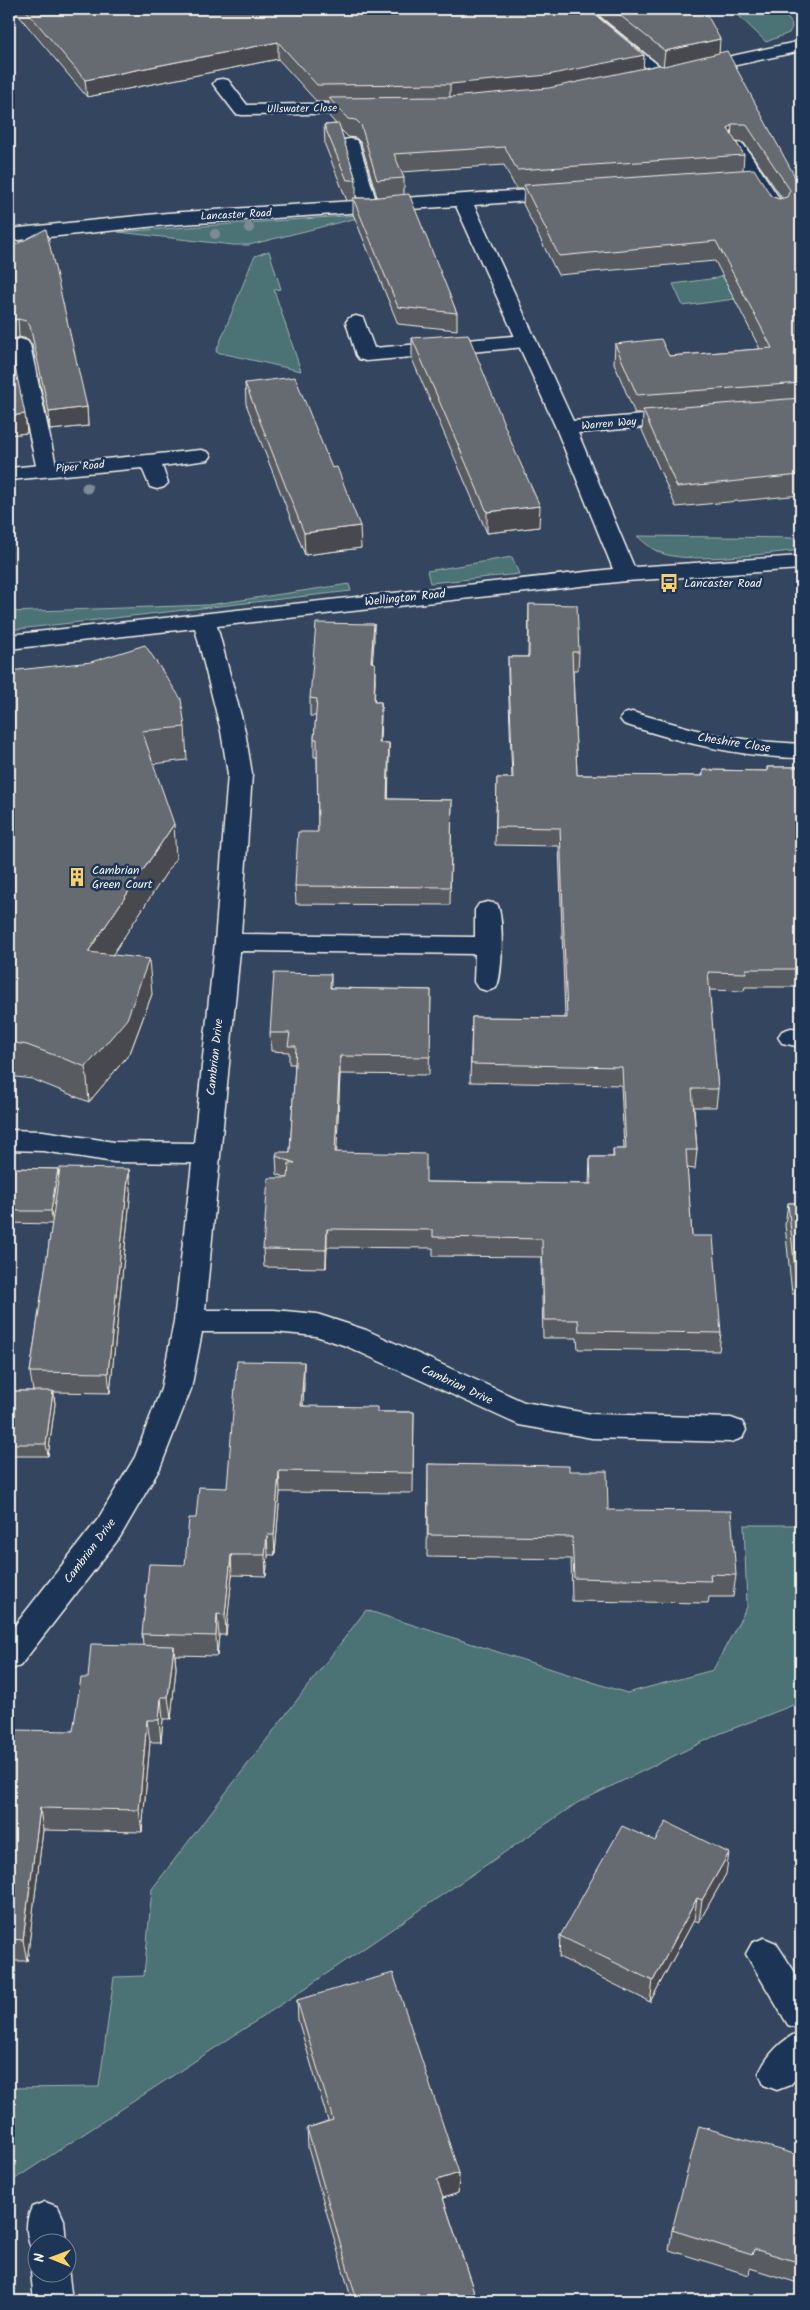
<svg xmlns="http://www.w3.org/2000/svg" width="810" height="2310" viewBox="0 0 810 2310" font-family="Kalam,sans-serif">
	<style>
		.green { fill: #4b7275; stroke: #a0b2ae }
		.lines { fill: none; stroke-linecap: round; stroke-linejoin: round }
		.lane-casing { stroke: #f4f1e8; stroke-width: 3 }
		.street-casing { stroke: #f4f1e8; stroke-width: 3 }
		.lane { fill: #1d3557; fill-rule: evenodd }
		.street { fill: #1d3557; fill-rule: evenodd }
		.tree { fill: #7d8b94 }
		.wall { fill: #585b61; stroke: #f4f1e8; fill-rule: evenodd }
		.shaded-wall { fill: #474a4f; stroke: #f4f1e8 }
		.building { fill: #666a71; stroke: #f4f1e8 }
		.labels { text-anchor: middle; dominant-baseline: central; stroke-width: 5; stroke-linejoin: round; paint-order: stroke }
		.far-street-label { font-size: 11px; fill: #f4f1e8; stroke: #1d3557 }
		.poi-label { font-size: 12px; fill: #f4f1e8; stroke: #1d3557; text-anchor: start }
		.street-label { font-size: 12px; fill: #f4f1e8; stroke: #1d3557 }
	</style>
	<rect width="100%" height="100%" fill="#33455f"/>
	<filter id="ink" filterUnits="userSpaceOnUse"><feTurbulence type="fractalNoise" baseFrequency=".02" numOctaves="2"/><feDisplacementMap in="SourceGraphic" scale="10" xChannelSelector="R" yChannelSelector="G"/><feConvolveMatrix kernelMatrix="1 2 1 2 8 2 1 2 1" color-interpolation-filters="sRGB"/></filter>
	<g filter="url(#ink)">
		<path class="green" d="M732 9H776L785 16 791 22 792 27 789 33 766 42Z
			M373 214 249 245H233L118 232Z
			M792 247 764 295 683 306 673 284 717 278Z
			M269 251 281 289 274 290 301 371 216 352 252 262 255 256Z
			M637 536 801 538V550C770 553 684 565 659 552 651 549 644 542 637 536Z
			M512 557 519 574 430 583 427 571Z
			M349 584 351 591 9 630V612L208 605Z
			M744 1525H801V1702L719 1734 577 1803 288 2000 9 2183V2088L99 2087 114 1977 144 1976 152 1889 366 1610 627 1693 713 1670 747 1607Z"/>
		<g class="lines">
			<g class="lane-casing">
				<path id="lane" d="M350 139 356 140 359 144 378 207 376 211 369 213 362 211 360 207 341 144 344 140Z
					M356 316 363 318 374 348 526 335 533 337 536 341 533 345 526 347 366 361 359 359 356 355 346 322 349 318Z
					M20 339 27 341 30 345 57 470 54 474 47 476 40 474 37 470 10 345 13 341Z"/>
			</g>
			<g class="street-casing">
				<path id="street" d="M570 9H588L668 73 671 77 668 81H656Z
					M789 9H801V16L791 13Z
					M801 41V51L695 74 689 73 686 69 689 65 695 64Z
					M222 79 228 80 247 105 366 103 372 104 375 108 372 112 366 113 242 115 236 114 213 84 216 80Z
					M737 143 743 144 746 148 781 201 779 205 772 207 765 205 763 201 728 148 731 144Z
					M561 188 567 190 570 194 567 198 474 205 573 421 679 412 686 414 689 418 686 422 679 424 578 433 634 567 801 556V569L626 581 217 626 245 731 252 774 241 934 475 937V910L479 904 488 902 497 904C504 915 503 977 496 988L487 991 478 988 474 982 475 954 240 951 205 1310H274L317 1314 366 1330 524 1402 592 1414 731 1418 742 1422 746 1430 742 1438 731 1442 592 1438 519 1425 346 1346 316 1336 274 1332H202L191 1389 160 1468 120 1537 20 1666 9 1670V1633L98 1519 135 1457 161 1389 174 1321 192 1163 114 1162 43 1151 9 1150V1130L43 1131 114 1142 194 1143 215 942 228 774 221 731 195 628 9 649V635L613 569 556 428 456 206 167 225 9 241V229L167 213Z
					M201 450 208 452 211 456 208 460 162 466 168 483 164 487 157 489 150 487 142 468 9 480V468Z
					M632 712 715 735 758 741 801 744V758C740 757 682 743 624 724L620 719 624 714Z
					M791 1028 801 1029V1047L782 1043 778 1037 782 1031Z
					M764 1938 776 1943 801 1982V2029L788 2025 746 1954 752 1943Z
					M801 2031V2073L790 2085 777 2090 764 2085 759 2073C767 2055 782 2039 801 2031Z
					M45 2202 58 2207 64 2220 66 2242H38V2257L34 2255C26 2238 24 2224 32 2207Z
					M38 2258V2272H68V2268L72 2301H34L31 2272Z"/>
			</g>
			<use href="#lane" class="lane"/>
			<use href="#street" class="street"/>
		</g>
		<g class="tree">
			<circle cx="249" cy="228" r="5"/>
			<circle cx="215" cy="234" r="5"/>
			<circle cx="87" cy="488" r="5.5"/>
		</g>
		<path class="wall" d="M14 9H588L644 55 643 68 660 65 591 9H704L719 53 801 188V495L676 507 642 430 643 414H635L614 363 615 344 669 356 760 349 715 261 558 275 523 204 524 189H516L504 165 401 172 404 178V195L457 313V330L398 324 353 214V200L347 201 325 145 324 125 336 124 329 116V102H317L278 59 87 97 14 10ZM340 129 348 137 356 138 361 143 377 197 369 198H356V180ZM736 142 744 143 782 198 779 199 771 196 743 170 744 155Z
			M9 248 87 407 88 426 50 430 32 345 28 339 19 337 12 340 10 343 27 433 9 435Z
			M412 338 539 527 487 533 412 359Z
			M245 383 361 548 305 555 246 404Z
			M529 604 579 652 578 670H573L577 775 702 776 703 770 767 771V767H801V987H745L744 991 709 990 718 1089 716 1107H694L697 1150 695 1169 687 1168 692 1236 721 1333 719 1351 578 1349 577 1338H543L541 1257 433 1256V1248L327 1247 326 1268 264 1267 263 1249 287 1178 277 1174 276 1156 290 1152 295 1064H289V1052L271 1051 270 1033 331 974V988L431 990 429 1075 340 1074 336 1152 426 1182 589 1184 590 1157H613V1149H624L621 1085 470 1082 472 1017 565 1018 559 846 495 845 497 778H512L508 674V657H528Z
			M374 641 372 662 375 680 374 702H381L380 743H389L388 799 452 800 450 905 296 904 295 886 318 832 317 757H314V739L316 716H310V698Z
			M9 671 185 727 187 760 153 764 176 858 112 955 152 994 130 1053 89 1102 32 1079 9 1076Z
			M9 1168 58 1169 59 1179 131 1189 110 1393 54 1392 55 1404 48 1456H9V1391H33L30 1372 52 1224 9 1223Z
			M788 1203H801V1294H792L785 1225Z
			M304 1383 303 1406 377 1412H414L413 1493 280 1492 275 1555H268L266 1576 232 1575 226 1635H219L217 1656 175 1655 176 1668 171 1719H163L161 1742H150L142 1832 43 1830 27 1961H9V1765L73 1731 143 1645 142 1634 185 1565 196 1518 227 1488Z
			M428 1464 569 1471 608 1510 736 1575 733 1597H709L708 1603 572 1601 571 1559 427 1557Z
			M726 1874 699 1922 694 1920 650 2002 559 1957 560 1936Z
			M297 2000 459 2173 458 2193 443 2198 477 2301H352L308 2148 307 2128 328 2121 298 2020Z
			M801 2156V2284L750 2268 749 2275 669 2250 672 2230Z"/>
		<path class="shaded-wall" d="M720 39 719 56 663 68 665 51Z
			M278 42V59L87 97 85 80Z
			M644 55 643 72 548 92 450 101V84Z
			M732 124 731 142 728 129Z
			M18 319 19 337 12 340 9 344V323L10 321Z
			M87 407 88 426 50 430 49 412Z
			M25 414 27 433 9 435V416Z
			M540 506 539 527 487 533V512Z
			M360 526 361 548 305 555 304 533Z
			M374 624V641L371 680V662Z
			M375 663V680L374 719V702Z
			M381 702V720L379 760V743Z
			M389 743V761L388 817 387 799Z
			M174 824 176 858 92 986 88 952Z
			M149 959 152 994 130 1053 89 1102 86 1067Z
			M340 1056V1074L336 1171 335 1152Z
			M58 1169 59 1181 53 1224 51 1211Z
			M129 1169 131 1189 110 1393 108 1373Z
			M327 1229V1247L326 1268V1250Z
			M304 1362V1383L302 1427 301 1406Z
			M53 1391 55 1404 48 1456 46 1444Z
			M279 1471 280 1492 275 1555 274 1535Z
			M267 1535 268 1555 266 1576 265 1555Z
			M231 1555 232 1575 226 1635 225 1615Z
			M217 1614 219 1635 217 1656 216 1636Z
			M174 1646 176 1668 171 1719 168 1697Z
			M161 1697 163 1719 161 1742 159 1720Z
			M147 1720 150 1742 142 1832 139 1810Z
			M40 1808 43 1830 27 1961 23 1940Z
			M729 1853 726 1874 699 1922 702 1900Z
			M697 1898 694 1920 650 2002 653 1981Z
			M459 2173 458 2193 437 2200V2180Z"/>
		<path class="building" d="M25 9H588L644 55 548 75 450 84 317 85 278 42 85 80Z
			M612 9H704L720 39 665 51Z
			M727 51 801 188V383L637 395 615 344 661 339 669 356 772 348 716 241 559 256 524 185 754 169 771 196 779 199 787 197 790 190 746 124H732L728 129 744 155 517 170 505 147 394 154 404 178 377 180 361 125 356 120 348 119 329 98 450 97 549 88 659 65 664 66Z
			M339 124 356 180H347L324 125Z
			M409 194 457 313 398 307 353 198H369Z
			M46 229 87 407 49 412 30 326 26 321 18 319 10 321 9 323V248Z
			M468 334 514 449 540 506 487 512 412 338Z
			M9 339 25 414 9 416Z
			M295 377 332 468 337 467 360 526 304 533 245 383Z
			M801 398V475L677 487 643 410Z
			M529 604 577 605 579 652H572L577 775 703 776V770L768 771 767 767H801V969H746V973L708 972 718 1089H692L697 1150H686L692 1236H713L721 1333 579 1331 578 1320H544L542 1239 433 1237V1230L327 1229 326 1250 263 1249 268 1178H288L289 1163H295L276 1156 277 1152H290L296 1046H288L290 1033H270L274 973 331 974 330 988 431 990 430 1057 340 1056 335 1152 426 1154V1182L591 1184 590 1157H614L613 1149H626L622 1067 471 1064 472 1017 567 1018 560 828 496 827 497 778H513L508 657H529Z
			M316 623 374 624 371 662 375 663 374 702H381L379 743H389L387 799 452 800 450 887 295 886 298 832H318L317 739H314L317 699 310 698Z
			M145 645 181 699 185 727 142 731 174 824 88 952 149 959 127 1019 86 1067 27 1045 9 1042V671L91 662Z
			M9 1168 58 1169 51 1211H9Z
			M60 1168 129 1169 108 1373 30 1372Z
			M788 1203H801V1271H795Z
			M237 1361 304 1362 301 1406 377 1407V1412H414L413 1473 279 1471 274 1535H267L265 1555H231L225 1615 217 1614 216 1636 142 1634 149 1564 185 1565 189 1518H196L199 1487 227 1488Z
			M9 1391H53L46 1444H9Z
			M428 1464 569 1466V1471H607L608 1510 731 1511 736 1575 710 1574 711 1581 574 1578 572 1537 428 1535Z
			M91 1644 174 1646 168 1697H161L159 1720H147L139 1810 40 1808 23 1940 9 1939V1765L13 1730 73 1731 81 1678H88Z
			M666 1822 729 1853 702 1900 697 1898 653 1981 560 1936 622 1826 655 1841Z
			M393 1973 459 2173 437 2180 477 2301H357L307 2128 333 2120 297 2000Z
			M699 2126 801 2156V2263L754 2249 752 2255 672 2230Z"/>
	</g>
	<defs>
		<g id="bus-bare" transform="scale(1.5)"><path d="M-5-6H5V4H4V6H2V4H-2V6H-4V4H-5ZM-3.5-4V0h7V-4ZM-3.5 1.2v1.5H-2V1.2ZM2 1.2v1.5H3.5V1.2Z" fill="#ffd166" stroke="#1d3557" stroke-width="2.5" paint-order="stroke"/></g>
		<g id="building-bare" transform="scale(1.5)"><path d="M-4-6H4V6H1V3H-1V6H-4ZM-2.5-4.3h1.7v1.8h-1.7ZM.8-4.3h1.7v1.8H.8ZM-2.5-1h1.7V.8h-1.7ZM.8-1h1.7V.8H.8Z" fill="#ffd166" stroke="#1d3557" stroke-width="2.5" paint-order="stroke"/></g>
	</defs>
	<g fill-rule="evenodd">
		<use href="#bus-bare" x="669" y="583"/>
		<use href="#building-bare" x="77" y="877"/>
	</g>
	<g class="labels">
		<g class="far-street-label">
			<text transform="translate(302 109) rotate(-1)">Ullswater Close</text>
			<text transform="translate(236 215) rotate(-3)">Lancaster Road</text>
			<text transform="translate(609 424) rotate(-5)">Warren Way</text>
			<text transform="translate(80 467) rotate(-5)">Piper Road</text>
		</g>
		<g class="poi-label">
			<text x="684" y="583">Lancaster Road</text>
			<text x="92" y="870">Cambrian<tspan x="92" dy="14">Green Court</tspan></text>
		</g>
		<g class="street-label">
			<text transform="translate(405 598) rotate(-6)">Wellington Road</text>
			<text transform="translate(734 743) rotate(9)">Cheshire Close</text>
			<text transform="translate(215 1057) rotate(-84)">Cambrian Drive</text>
			<text transform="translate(457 1385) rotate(25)">Cambrian Drive</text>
			<text transform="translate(90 1551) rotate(-53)">Cambrian Drive</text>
		</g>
	</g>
	<rect width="810" height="2310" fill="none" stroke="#1d3557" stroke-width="30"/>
	<rect x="15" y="15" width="780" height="2280" fill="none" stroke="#f4f1e8" stroke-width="2" filter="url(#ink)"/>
	<g transform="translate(52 2258) rotate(271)"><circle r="24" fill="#1d3557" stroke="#738091"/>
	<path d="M0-4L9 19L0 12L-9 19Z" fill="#ffd166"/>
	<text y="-8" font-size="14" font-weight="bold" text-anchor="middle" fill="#f4f1e8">N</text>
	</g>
</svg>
